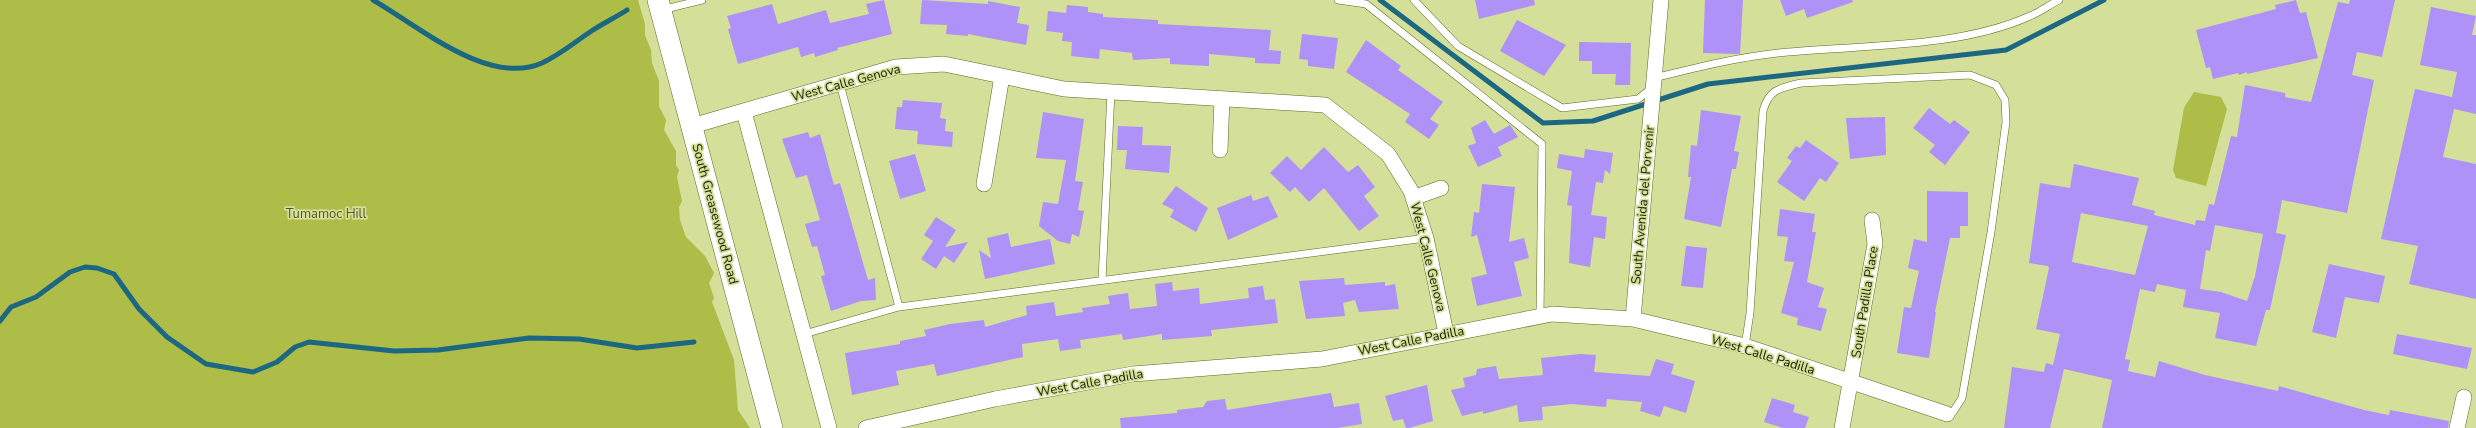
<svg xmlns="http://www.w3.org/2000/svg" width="2476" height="428" viewBox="0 0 2476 428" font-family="'Nunito Sans',sans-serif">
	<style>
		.green { fill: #aebc48 }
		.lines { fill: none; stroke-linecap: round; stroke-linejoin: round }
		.stream { stroke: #1c6782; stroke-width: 5 }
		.building { fill: #af92f8; fill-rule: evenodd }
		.service-casing { stroke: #5f6724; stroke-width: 8 }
		.minor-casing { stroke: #5f6724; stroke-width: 16 }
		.secondary-casing { stroke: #5f6724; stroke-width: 22 }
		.service { stroke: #fff; stroke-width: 7 }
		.minor { stroke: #fff; stroke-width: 15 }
		.secondary { stroke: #fff; stroke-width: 21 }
		.labels { text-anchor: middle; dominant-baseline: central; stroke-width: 3.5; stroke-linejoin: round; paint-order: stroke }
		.street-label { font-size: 13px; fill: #1b1e03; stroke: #d4df99 }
		.park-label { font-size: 13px; fill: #525928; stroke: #d4df99 }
	</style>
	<rect width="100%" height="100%" fill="#d4df99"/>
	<path class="green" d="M0 0H638L645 24V35L651 50 652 63 659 81V106L666 120 664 130 676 151V165L679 170 677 177 682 201 679 207 680 220 686 237 705 256 714 273 709 283 714 298 712 302 734 360 738 410 750 428H0Z
		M2194 92 2221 97 2227 109 2206 186 2176 178 2173 170 2184 108Z"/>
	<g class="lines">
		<path class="stream" d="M373 0C417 25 488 87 542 63 561 54 576 41 593 30 604 23 616 17 627 10
			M1380 0 1543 123 1593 121 1708 84 2006 50 2104 0
			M0 321 11 307 36 297 70 272 85 267 97 268 114 274 139 309 167 337 206 364 253 372 277 362 295 347 309 342 394 351 438 350 529 338 579 339 637 348 694 342"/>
	</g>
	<path class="building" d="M884 0 892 34 837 48 838 50 815 57 814 53 801 57 798 47 738 64 728 29 731 28 727 16 772 4 778 24 826 10 830 23 869 14 866 4Z
		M922 0 988 4V1L1020 7 1017 23 1029 25 1026 45 968 34V36L946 34 947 25 920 24Z
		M1475 0H1534L1535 5 1479 19Z
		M1705 0H1743L1740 54 1703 53Z
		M1780 0H1852L1853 2 1807 18 1804 9 1786 16Z
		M2296 0 2300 13 2306 12 2318 58 2247 74V72L2239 75 2238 73 2213 79 2210 67 2206 68 2196 30 2276 9 2275 5Z
		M2350 0H2395L2382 57 2357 52 2352 75 2374 80 2347 213 2282 200 2276 233 2286 235 2270 310H2266L2256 346 2215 338 2220 313 2183 307 2186 290 2157 284 2155 292 2140 289 2125 359 2130 360 2128 371 2155 377 2159 361 2205 375 2278 391 2279 386 2364 410 2389 415 2390 410 2449 421 2448 428H2102L2112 380 2064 369 2050 428H2004L2012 367 2044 372 2046 363 2053 365 2060 334 2036 329 2049 268 2048 266 2029 263 2040 183 2070 188 2074 164 2139 178 2132 205 2155 211 2154 215 2195 225 2196 220 2205 221 2209 204 2214 205 2231 136 2237 137 2245 85 2285 93V97L2311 102 2338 2 2349 4ZM2081 213 2148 226 2135 275 2072 262ZM2215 225 2263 234 2255 276 2247 301 2221 292 2200 289 2206 250 2210 251Z
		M1067 5 1088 7V12L1103 14V17L1158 20V24L1271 30 1269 50 1281 51 1280 64 1255 63V58L1209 54V66L1170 64V58L1133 60 1132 53 1100 49 1099 59 1071 56 1072 42 1062 41 1063 33 1046 31 1048 11 1066 13Z
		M2431 7 2476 16 2472 35H2476V114L2454 109 2443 157 2476 164V299L2409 284 2418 246 2381 239 2415 89 2452 97 2457 72 2420 65Z
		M1517 20 1566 45 1544 76 1500 51Z
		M1302 34 1338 38 1334 69 1308 66V60L1299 59Z
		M1366 40 1401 66 1398 70 1443 102 1430 119 1439 125 1429 139 1405 122 1410 114 1346 72Z
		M1579 42 1631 43 1630 85H1615L1616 74H1592V61H1579Z
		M903 100 942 103 940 118 946 119 945 131 953 132 952 147 917 144 918 131 895 129 897 107H902Z
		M1929 108 1950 124 1954 120 1970 132 1945 165 1929 152 1935 145 1913 128Z
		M1701 110 1741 116 1734 151 1739 152 1736 169H1732L1721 227 1684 219 1691 177H1688L1691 145 1697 146Z
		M1043 112 1084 119 1075 181 1083 182 1078 210 1084 211 1079 237 1072 234 1070 244 1058 241 1039 226 1043 202 1058 204 1066 160 1036 158Z
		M1885 117 1886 155 1850 159 1846 118Z
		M1485 120 1494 134 1510 125 1518 137 1498 147 1502 156 1478 167 1468 146 1476 143 1471 128Z
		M1118 126 1143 127 1142 145 1171 146 1169 173 1125 169 1127 150H1117Z
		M808 132 810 138 820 134 834 185 840 183 868 280 875 278 876 300 861 301 831 311 821 276 825 275 817 246 812 247 805 224 820 220 807 175 796 178 782 139Z
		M1806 140 1839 163 1826 182 1820 178 1804 201 1777 182 1792 161 1787 158 1796 146 1800 148Z
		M1324 147 1348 172 1358 165 1375 187 1364 196 1379 216 1359 231 1324 188 1309 202 1295 187 1290 192 1270 173 1287 156 1301 170Z
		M1585 149 1613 153 1610 174 1605 170 1603 183 1596 182 1591 215 1607 217 1605 239 1594 237 1590 267 1569 263 1572 206 1567 205 1572 171 1557 168 1559 154 1584 158Z
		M915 154 926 191 900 199 889 161Z
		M1482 184 1515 187 1509 242 1524 238 1529 258 1514 262 1522 296 1477 306 1471 278 1487 274 1477 235 1471 237 1474 212 1479 213Z
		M1176 186 1208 208 1196 232 1170 217 1174 210 1162 204Z
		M1927 191 1968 192V226H1960V238H1950L1935 312H1936L1929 358 1897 353 1904 307 1911 308 1919 271 1908 268 1914 239 1927 242Z
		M1251 195 1253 201 1268 196 1278 217 1228 240 1217 208Z
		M1780 209 1815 214 1812 232H1816L1807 282 1824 288 1818 307 1827 309 1821 331 1797 325 1798 318 1781 313 1794 262 1784 261 1788 237 1777 236Z
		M936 217 956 230 945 247 968 242 954 263 944 256 936 269 921 259 933 241 924 235Z
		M1008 233 1011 247 1050 239 1055 264 985 279 979 250 991 258 987 238Z
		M1686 246 1707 248 1703 288 1681 286Z
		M2329 264 2385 276 2379 303 2345 297 2336 338 2312 332Z
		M1344 278 1345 285 1385 282V286L1395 284 1399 309 1359 312 1355 300 1343 303 1345 316 1306 319 1299 281Z
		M1172 282 1173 291 1199 288 1200 304 1249 298 1248 288 1263 286 1265 300 1275 299 1278 323 1211 330 1212 336 1162 340V334L1123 340 1122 334 1080 340 1081 348 1060 351 1058 339 1022 344 1023 357 937 376 934 364 896 371 899 385 852 395 845 353 900 344V341L926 336 924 330 950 324 984 320 985 327 1027 315 1026 306 1054 302 1056 316 1083 312 1082 308 1110 304 1108 296 1128 293 1130 309 1157 306 1155 284Z
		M2397 334 2472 348 2467 369 2393 354Z
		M1580 354 1596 355 1594 372 1650 376 1656 359 1674 364 1671 374 1695 381 1686 413 1664 406 1660 417 1640 411 1642 402 1607 399 1606 407 1572 404 1542 407 1543 420 1519 422 1517 405 1483 414V411L1462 416 1451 390 1465 387 1463 378 1476 375 1477 369 1496 366 1499 379 1543 375 1541 358Z
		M1427 385 1433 421 1409 428H1406L1403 419 1393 421 1385 396Z
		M1331 393 1334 407 1359 403 1362 424 1337 428H1121L1120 418 1177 413V410L1203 407 1207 401 1225 399 1227 410Z
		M1772 398 1795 405 1793 412 1809 417 1805 428H1783L1764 422Z"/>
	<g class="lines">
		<g class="service-casing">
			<path id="service" d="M1338 0 1366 4 1542 144 1540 317
				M1414 0 1458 46 1562 108 1638 99 1652 88
				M661 10 702 0
				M1654 78C1698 67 1743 56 1788 52 1864 45 1959 48 2030 16 2040 12 2049 5 2059 0
				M1102 280 1111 92
				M899 307 1426 238
				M804 334 899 307 840 84
				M1745 346 1750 313 1763 111C1769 89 1780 88 1801 83L1970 75 1996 85 2005 100 2006 122 1991 232 1962 398 1953 412 1947 414"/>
		</g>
		<g class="minor-casing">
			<path id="minor" d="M744 112 829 428
				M692 126 896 67 944 64 1064 89 1325 105 1388 154 1411 191 1426 238 1446 333
				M1220 150 1222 99
				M984 184 1002 76
				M1413 198 1441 188
				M1633 319 1661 0
				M866 428 995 399 1133 374 1322 359 1552 314 1633 319 1745 346 1947 414
				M1842 428 1875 244 1872 220
				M2457 428 2464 397"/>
		</g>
		<g class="secondary-casing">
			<path id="secondary" d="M658 0 772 428"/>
		</g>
		<use href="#service" class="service"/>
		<use href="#minor" class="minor"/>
		<use href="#secondary" class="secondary"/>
	</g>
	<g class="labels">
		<g class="street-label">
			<text transform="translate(846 83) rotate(-15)">West Calle Genova</text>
			<text transform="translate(1643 205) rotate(-85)">South Avenida del Porvenir</text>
			<text transform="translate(715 214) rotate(75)">South Greasewood Road</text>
			<text transform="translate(1428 257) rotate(76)">West Calle Genova</text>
			<text transform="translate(1865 302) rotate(-81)">South Padilla Place</text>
			<text transform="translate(1411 341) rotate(-11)">West Calle Padilla</text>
			<text transform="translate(1763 355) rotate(17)">West Calle Padilla</text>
			<text transform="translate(1090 383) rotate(-10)">West Calle Padilla</text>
		</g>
		<g class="park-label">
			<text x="326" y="214">Tumamoc Hill</text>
		</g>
	</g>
</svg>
